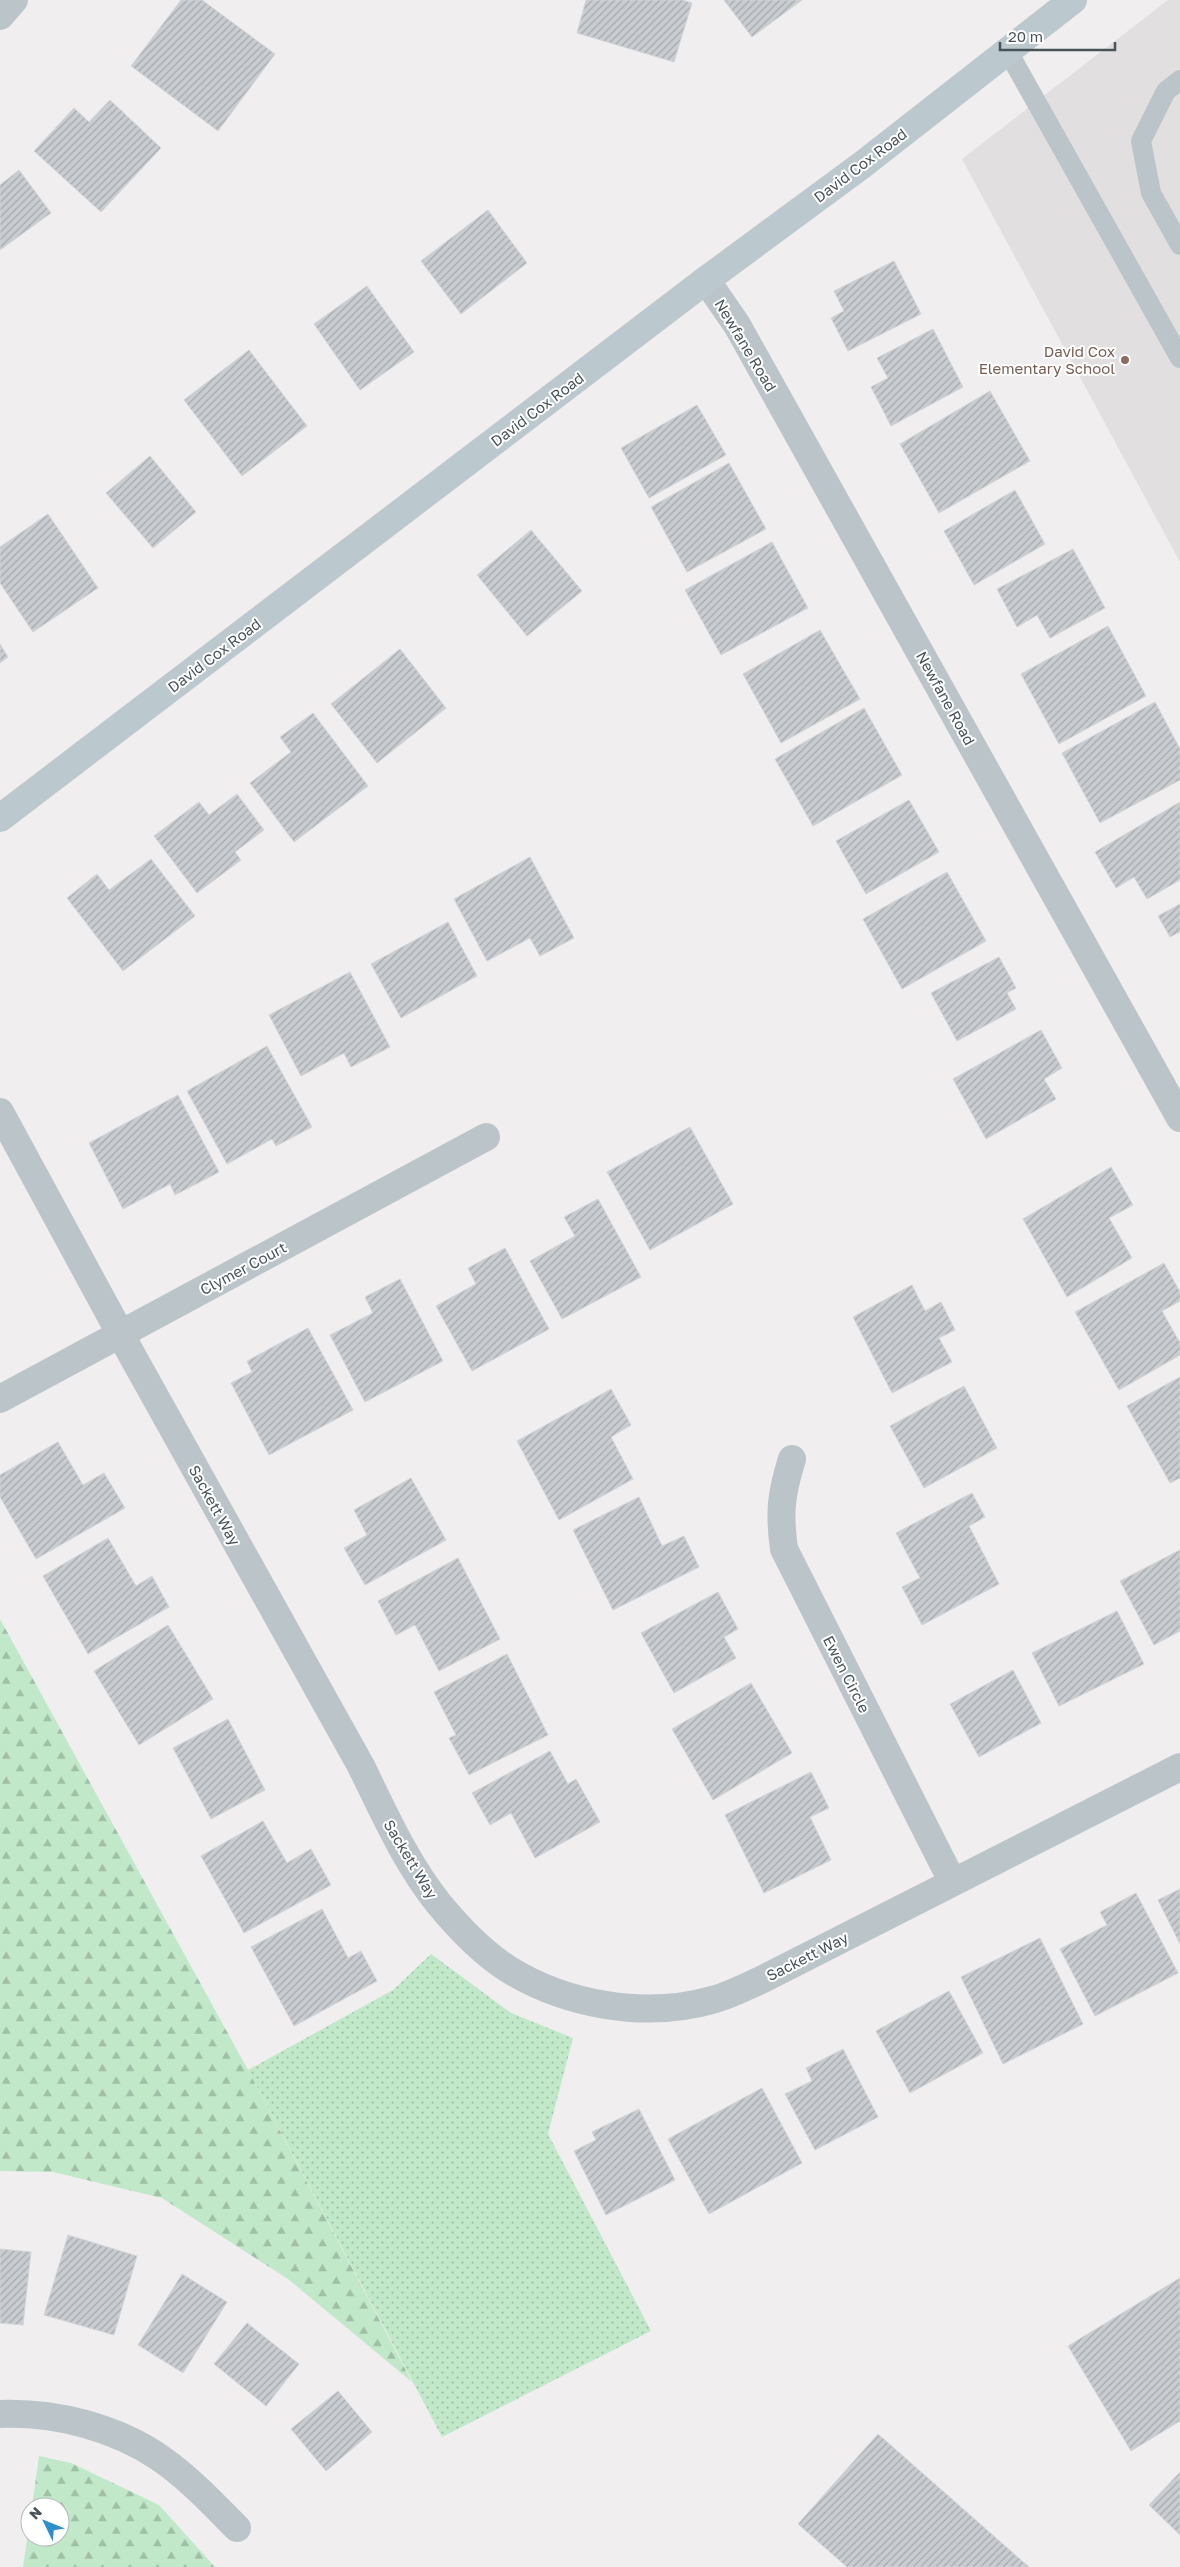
<svg xmlns="http://www.w3.org/2000/svg" width="1180" height="2567" viewBox="0 0 1180 2567" font-family="'Golos Text',sans-serif">
	<style>
		.education { fill: #e1dfe0 }
		.grass { fill: url(#grass-dots) }
		.forest { fill: url(#forest-firs) }
		.building { fill: url(#building-hatch); stroke: #d2d5d9 }
		.lines { fill: none; stroke-linecap: round; stroke-linejoin: round }
		.service { stroke: #bbc5c9; stroke-width: 20 }
		.minor { stroke: #bbc5c9; stroke-width: 28 }
		.secondary { stroke: #bbc8cd; stroke-width: 28 }
		.education-dot { fill: #8d6e63; stroke: #fff; stroke-width: 2 }
		.labels { text-anchor: middle; dominant-baseline: central; stroke-width: 4; stroke-linejoin: round; paint-order: stroke }
		.street-label { font-size: 15px; fill: #485459; stroke: #fff }
		.education-label { font-size: 15px; fill: #785e54; stroke: #fff; text-anchor: end }
	</style>
	<defs>
		<pattern id="grass-dots" width="8" height="8" patternUnits="userSpaceOnUse" patternTransform="scale(1.25)"><rect width="8" height="8" fill="#c1e9c9"/><path d="M2 2h.1M6 6h.1" fill="none" stroke="#9fbfa6" stroke-width="1.8" stroke-linecap="round"/></pattern>
		<pattern id="forest-firs" width="22" height="20" patternUnits="userSpaceOnUse" patternTransform="scale(1.25)"><rect width="22" height="20" fill="#c1e9c9"/><path d="M5 1l3.5 6h-7zM16 11l3.5 6h-7z" fill="#9fbfa6"/></pattern>
		<pattern id="building-hatch" width="6" height="6" patternUnits="userSpaceOnUse" patternTransform="scale(1.25)"><rect width="6" height="6" fill="#c9ccd0"/><path d="M-1 1l2-2M0 6l6-6M5 7l2-2" fill="none" stroke="#a5a8ac"/></pattern>
	</defs>
	<rect width="100%" height="100%" fill="#f0eeee"/>
	<path class="education" d="M1168 0H1180V562L962 159Z"/>
	<path class="grass" d="M431 1954 511 2013 573 2038 548 2134 651 2331 442 2437 248 2070 393 1990Z"/>
	<path class="forest" d="M0 1619 248 2070 412 2382 288 2279 162 2198 53 2172 0 2171Z
		M39 2456 71 2463 159 2505 215 2567H23L30 2519V2537H60V2507H32Z"/>
	<path class="building" d="M181 0H202L275 54 218 131 131 66Z
		M586 0H682L692 3 674 62 577 33Z
		M724 0H802L752 37Z
		M110 100 161 148 101 212 34 151 74 108 89 122Z
		M19 170 51 213 0 250V185Z
		M488 210 527 263 461 314 421 261Z
		M894 261 921 314 848 351 831 318 844 311 834 291Z
		M367 286 414 352 360 390 314 324Z
		M933 329 963 387 891 426 871 387 888 378 877 358Z
		M249 350 307 426 242 476 184 400Z
		M990 391 1030 461 939 513 900 444Z
		M697 405 726 455 649 498 621 448Z
		M150 456 196 512 153 548 106 493Z
		M729 463 766 529 687 572 651 507Z
		M1015 490 1045 544 974 585 944 531Z
		M48 514 98 588 33 632 0 583V547Z
		M531 530 582 591 527 636 477 575Z
		M772 542 808 608 721 655 685 590Z
		M1073 549 1105 608 1050 638 1037 615 1017 627 997 589Z
		M1108 626 1146 696 1059 744 1021 674Z
		M820 630 860 699 781 743 743 674Z
		M0 644 8 657 0 663Z
		M400 649 446 708 377 763 331 704Z
		M1155 702 1180 749V780L1100 823 1062 753Z
		M864 708 902 775 813 826 775 759Z
		M313 713 368 786 294 842 250 783 291 752 280 737Z
		M237 794 264 830 235 852 241 860 197 893 154 836 199 802 209 815Z
		M909 800 939 852 866 894 836 841Z
		M1180 802V880L1147 899 1134 877 1116 888 1095 852Z
		M530 857 574 938 540 956 530 938 487 961 454 899Z
		M151 859 195 916 123 971 67 898 97 874 109 890Z
		M947 872 986 941 902 989 863 919Z
		M1180 904V932L1170 937 1158 916Z
		M448 922 477 976 401 1018 371 964Z
		M999 957 1016 988 1007 993 1016 1009 957 1041 931 993Z
		M350 972 390 1047 351 1067 344 1053 301 1076 269 1015Z
		M1041 1030 1062 1068 1044 1079 1056 1099 986 1139 953 1079Z
		M267 1046 312 1127 276 1146 272 1139 227 1164 187 1091Z
		M178 1095 219 1172 175 1195 170 1184 123 1209 89 1143Z
		M690 1127 733 1204 650 1250 607 1172Z
		M1111 1167 1133 1205 1109 1218 1132 1258 1067 1297 1023 1219Z
		M598 1199 641 1277 562 1319 530 1261 575 1236 564 1217Z
		M505 1248 549 1329 472 1371 436 1306 476 1284 468 1268Z
		M1164 1263 1180 1292V1301L1162 1311 1180 1343V1355L1119 1390 1075 1312Z
		M400 1279 443 1361 365 1402 330 1335 373 1313 365 1297Z
		M912 1285 925 1311 941 1302 955 1330 939 1338 952 1362 892 1393 853 1317Z
		M308 1328 353 1410 269 1455 231 1383 252 1372 247 1361Z
		M1180 1377V1478L1170 1483 1127 1406Z
		M964 1386 997 1448 924 1488 890 1426Z
		M611 1389 631 1425 611 1437 633 1479 559 1520 517 1441Z
		M58 1442 83 1485 104 1473 125 1508 36 1559 0 1497V1475Z
		M411 1478 446 1540 365 1585 344 1548 367 1535 354 1510Z
		M972 1493 985 1517 969 1526 999 1584 922 1625 902 1587 920 1578 896 1533Z
		M639 1497 662 1546 684 1536 699 1567 613 1610 573 1530Z
		M108 1538 136 1586 152 1576 169 1607 88 1654 43 1576Z
		M1180 1550V1631L1154 1645 1120 1581Z
		M458 1558 500 1639 439 1671 415 1625 396 1635 378 1601Z
		M718 1592 738 1629 724 1637 736 1658 674 1693 641 1633Z
		M1117 1611 1144 1664 1059 1706 1032 1653Z
		M168 1625 213 1699 139 1745 94 1671Z
		M507 1654 548 1735 469 1775 449 1738 456 1735 434 1692Z
		M1013 1670 1041 1723 979 1757 950 1704Z
		M751 1683 792 1753 713 1800 672 1729Z
		M228 1719 265 1790 211 1819 173 1748Z
		M550 1751 568 1784 576 1779 600 1822 535 1858 511 1813 490 1825 472 1793Z
		M811 1772 829 1808 810 1817 831 1860 764 1893 725 1815Z
		M263 1821 287 1863 311 1849 331 1885 244 1933 201 1856Z
		M1180 1889V1944L1158 1900Z
		M1136 1893 1178 1973 1095 2016 1060 1949 1107 1925 1100 1912Z
		M322 1909 348 1958 361 1951 377 1981 294 2026 251 1947Z
		M1040 1938 1083 2024 1003 2064 961 1977Z
		M949 1991 983 2053 910 2093 876 2031Z
		M843 2049 878 2117 815 2150 785 2094 812 2081 806 2068Z
		M762 2088 802 2163 709 2214 668 2139Z
		M639 2109 675 2180 606 2215 574 2151 596 2140 592 2132Z
		M68 2235 137 2256 114 2335 44 2315Z
		M0 2249 31 2252 23 2325 0 2323Z
		M182 2274 227 2302 183 2373 138 2345Z
		M1180 2278V2421L1131 2451 1068 2346Z
		M247 2323 299 2364 266 2406 214 2364Z
		M338 2391 372 2432 326 2471 291 2429Z
		M878 2434 1029 2567H847L798 2524Z
		M1180 2472V2535L1149 2505Z"/>
	<g class="lines">
		<path class="service" d="M1007 50 1180 358
			M1180 80 1166 91 1141 141 1151 193 1180 245"/>
		<path class="minor" d="M0 16 14 0
			M706 280 737 325 1180 1118
			M0 1112 133 1357 361 1766C384 1813 406 1863 439 1904 458 1927 483 1953 508 1969 566 2005 645 2019 712 2000 728 1996 745 1987 761 1980L1180 1767
			M0 1399 486 1137
			M792 1459C781 1494 779 1513 784 1549L952 1881
			M0 2414C55 2412 115 2427 160 2458 189 2478 213 2504 237 2528"/>
		<path class="secondary" d="M0 818 706 280 862 165 1073 0"/>
	</g>
	<circle class="education-dot" cx="1125" cy="360" r="5"/>
	<g class="labels">
		<g class="street-label">
			<text transform="translate(860 165) rotate(-37)">David Cox Road</text>
			<text transform="translate(746 345) rotate(59)">Newfane Road</text>
			<text transform="translate(537 409) rotate(-37)">David Cox Road</text>
			<text transform="translate(214 655) rotate(-37)">David Cox Road</text>
			<text transform="translate(946 698) rotate(61)">Newfane Road</text>
			<text transform="translate(243 1268) rotate(-28)">Clymer Court</text>
			<text transform="translate(215 1505) rotate(61)">Sackett Way</text>
			<text transform="translate(847 1674) rotate(63)">Ewen Circle</text>
			<text transform="translate(411 1859) rotate(59)">Sackett Way</text>
			<text transform="translate(807 1956) rotate(-27)">Sackett Way</text>
		</g>
		<g class="education-label">
			<text x="1115" y="351">David Cox<tspan x="1115" dy="17">Elementary School</tspan></text>
		</g>
	</g>
	<g transform="translate(45 2522) rotate(313)"><circle r="24" fill="#ffffff" stroke="#b6bbbd"/>
	<path d="M0-4L9 19L0 12L-9 19Z" fill="#2e90ca"/>
	<text y="-8" font-size="14" font-weight="bold" text-anchor="middle" fill="#485459">N</text>
	</g>
	<path d="M1000 42v8h115v-8" fill="none" stroke="#485459" stroke-width="2.5"/>
	<text x="1008" y="42" font-size="15" fill="#485459" stroke="#ffffff" stroke-width="4" paint-order="stroke">20 m</text>
</svg>
